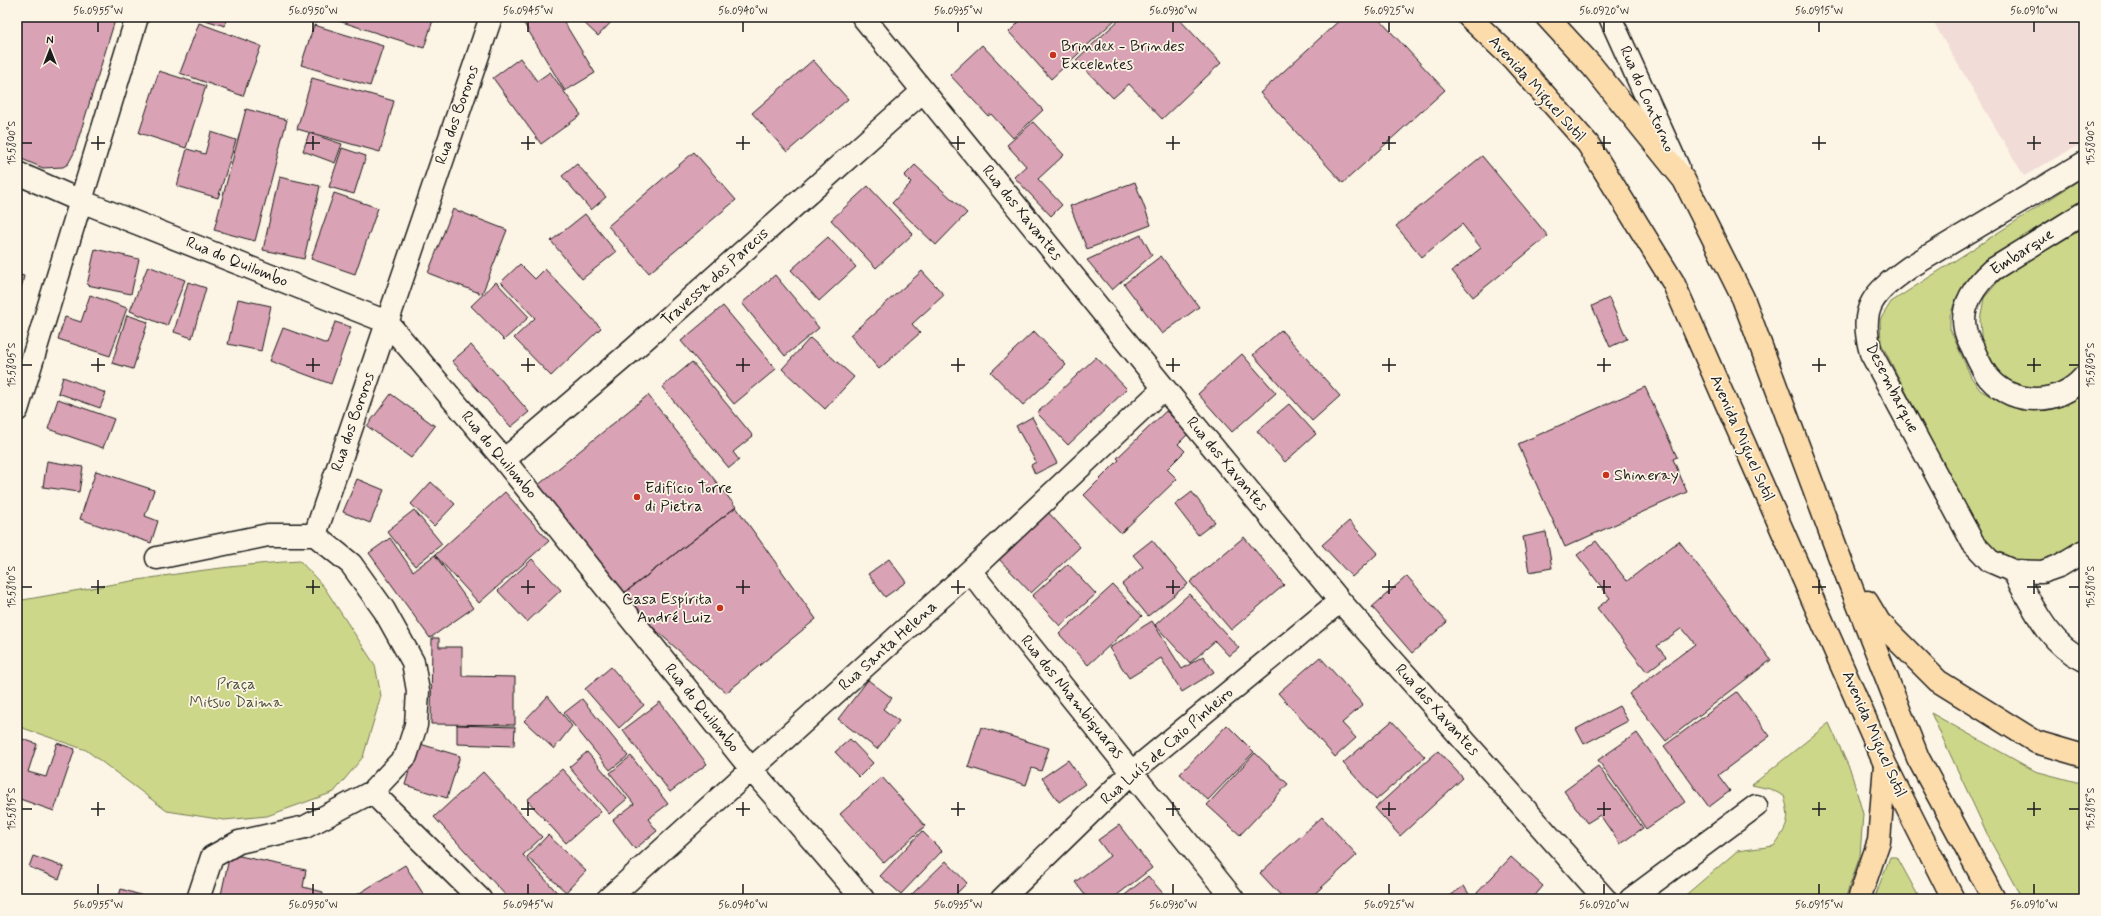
<svg xmlns="http://www.w3.org/2000/svg" width="2101" height="916" viewBox="0 0 2101 916" font-family="Mynerve,sans-serif">
	<style>
		.built { fill: #f2dcd7 }
		.green { fill: #cdd78a; stroke: #747a53 }
		.building { fill: #d9a2b5; stroke: #1c1c1c }
		.lines { fill: none; stroke-linecap: round; stroke-linejoin: round }
		.minor-casing { stroke: #1c1c1c; stroke-width: 25 }
		.highway-casing { stroke: #1c1c1c; stroke-width: 25 }
		.minor { stroke: #fcf5e5; stroke-width: 22 }
		.highway { stroke: #fddcac; stroke-width: 22 }
		.ticks { fill: none; stroke: #1c1c1c; stroke-width: 1.5 }
		.poi-dot { fill: #c8321e; stroke: #fcf5e5; stroke-width: 1.5 }
		.labels { text-anchor: middle; dominant-baseline: central; stroke-width: 3.5; stroke-linejoin: round; paint-order: stroke }
		.poi-label { font-size: 16px; fill: #1c1c1c; stroke: #fcf5e5; text-anchor: start }
		.street-label { font-size: 16px; fill: #1c1c1c; stroke: #fcf5e5 }
		.park-label { font-size: 16px; fill: #51543d; stroke: #fcf5e5 }
		.neatline { fill: none; stroke: #1c1c1c; stroke-width: 1.5 }
		.ticks-label { font-size: 10px; text-anchor: middle; fill: #1c1c1c }
	</style>
	<rect width="100%" height="100%" fill="#fcf5e5"/>
	<filter id="ink" filterUnits="userSpaceOnUse"><feTurbulence type="fractalNoise" baseFrequency=".025" numOctaves="2"/><feDisplacementMap in="SourceGraphic" scale="8" xChannelSelector="R" yChannelSelector="G"/><feConvolveMatrix kernelMatrix="1 2 1 2 8 2 1 2 1" color-interpolation-filters="sRGB"/></filter>
	<g filter="url(#ink)">
		<path class="built" d="M1930 17H2084V142L2024 176Z"/>
		<path class="green" d="M2084 177V201L1979 267 1963 286 1955 301 1950 316V329L1971 377 1980 390 2007 406 2021 410 2042 409 2063 405 2084 392V544L2057 560 2016 566 1985 546 1881 343 1880 320 1891 302Z
			M2084 228V360C2068 389 2055 385 2025 392L1997 375 1982 349 1980 320 1984 298 2004 275Z
			M300 561 324 587 375 665 381 696 363 757 334 792 267 816 224 820 167 811 86 750 17 726V601C110 585 205 566 300 561Z
			M1931 713 2035 771 2084 784V899H2022L1990 840Z
			M1829 723 1851 772 1863 814 1860 856 1845 899H1681L1737 851 1774 846C1788 826 1791 820 1784 796L1770 789 1752 785Z
			M1890 857H1897L1920 899H1874Z"/>
		<path class="building" d="M17 17H116L74 153 68 164 63 167 43 168 17 157Z
			M195 17H227L225 26Z
			M341 17H434L424 48 339 21Z
			M520 17H561L595 73 565 91Z
			M578 17H616L598 36Z
			M1024 17H1118L1051 79 1009 32Z
			M1122 17H1177L1221 63 1162 119 1129 84 1113 98 1076 60Z
			M1343 17H1377L1445 90 1343 183 1260 93Z
			M199 23 261 46 243 96 180 73Z
			M314 25 383 46 370 86 301 65Z
			M982 45 1043 110 1013 138 991 114 988 116 950 75Z
			M520 58 537 81 550 72 581 115 541 144 493 78Z
			M813 60 848 99 787 152 752 113Z
			M159 71 206 86 186 148 139 133Z
			M312 78 394 101 380 152 297 129Z
			M246 109 287 120 255 241 214 230Z
			M1033 122 1064 155 1038 179 1062 205 1051 216 1014 177 1026 166 1007 145Z
			M211 132 236 140 218 198 177 186 187 149 205 154Z
			M309 133 342 144 335 163 303 151Z
			M342 148 366 156 354 194 329 187Z
			M694 152 736 200 649 273 608 226Z
			M1482 156 1548 236 1473 297 1452 271 1481 248 1462 224 1422 257 1396 226Z
			M577 164 606 197 591 210 562 176Z
			M915 165 967 213 936 245 892 203 911 183 904 176Z
			M279 177 320 186 304 259 263 250Z
			M1135 182 1151 225 1087 249 1070 206Z
			M868 186 913 234 876 268 831 220Z
			M334 193 378 208 355 274 311 259Z
			M453 209 507 230 482 294 428 273Z
			M17 211H19L17 226Z
			M585 214 616 252 582 279 551 241Z
			M1141 235 1152 255 1112 290 1087 260Z
			M828 237 856 267 819 301 791 270Z
			M95 249 139 259 131 294 87 285Z
			M1161 256 1199 307 1162 334 1124 284Z
			M520 264 535 279 545 269 601 328 551 376 514 338 535 318 501 282Z
			M148 266 185 280 167 326 130 311Z
			M922 271 944 295 912 324 920 333 879 369 850 335Z
			M17 274 24 276 17 305Z
			M775 275 819 328 785 356 742 303Z
			M188 282 206 288 192 338 174 332Z
			M496 282 529 317 504 340 471 306Z
			M90 295 127 308 110 356 58 339 65 317 81 322Z
			M1609 298 1627 339 1610 347 1592 306Z
			M238 299 271 306 261 351 228 344Z
			M723 306 776 369 734 404 681 341Z
			M127 315 148 322 133 369 112 363Z
			M335 322 351 327 331 384 270 361 283 328 327 344Z
			M1281 330 1340 396 1312 421 1253 355Z
			M1034 331 1066 365 1023 405 991 372Z
			M810 338 854 377 825 409 782 369Z
			M471 345 529 412 511 427 452 361Z
			M1242 354 1276 393 1232 432 1198 394Z
			M1096 357 1127 389 1068 445 1037 413Z
			M692 362 753 436 733 452 739 460 729 468 662 387Z
			M63 377 106 393 100 408 58 393Z
			M1645 387 1677 457 1673 459 1687 492 1565 547 1518 444Z
			M391 394 435 426 411 458 367 426Z
			M648 395 736 507 619 597 537 486Z
			M58 399 114 419 103 448 48 429Z
			M1289 404 1316 434 1285 462 1257 431Z
			M1166 411 1189 433 1178 444 1185 451 1167 469 1177 479 1121 533 1084 495 1119 460 1117 458Z
			M1032 417 1057 463 1035 474 1031 465 1036 462 1016 426Z
			M47 461 83 467 79 492 43 487Z
			M96 471 154 490 145 516 158 521 151 543 80 519Z
			M357 479 384 490 370 523 343 512Z
			M431 482 455 504 434 526 411 504Z
			M505 492 549 541 479 603 435 555Z
			M1192 492 1215 522 1198 535 1175 505Z
			M736 507 816 619 726 693 619 597Z
			M414 510 442 544 415 566 387 531Z
			M1047 511 1080 547 1031 593 997 557Z
			M1349 521 1378 553 1352 577 1322 545Z
			M1546 532 1552 568 1529 572 1523 537Z
			M1244 537 1284 585 1231 630 1190 582Z
			M390 538 413 571 435 555 473 608 430 638 369 553Z
			M1152 540 1188 584 1148 616 1122 584 1143 567 1133 555Z
			M1596 541 1627 581 1679 541 1771 660 1666 741 1629 694 1695 644 1682 628 1657 646 1666 657 1647 672 1597 608 1610 598 1577 555Z
			M532 559 561 590 527 622 498 591Z
			M889 559 906 582 885 597 868 574Z
			M1068 564 1096 594 1060 626 1032 596Z
			M1407 576 1447 622 1412 653 1372 607Z
			M1113 585 1142 616 1088 665 1059 634Z
			M1189 594 1239 648 1229 656 1215 641 1190 663 1155 625Z
			M1152 621 1182 669 1203 656 1214 672 1182 692 1161 658 1129 678 1109 648Z
			M432 638H439V647H462V676L515 677V725L431 724Z
			M1320 657 1363 705 1342 723 1356 738 1335 757 1278 693Z
			M611 667 644 705 619 728 585 689Z
			M868 680 892 698 883 709 899 721 877 749 838 719Z
			M1737 692 1770 736 1718 775 1730 791 1709 807 1664 746Z
			M548 696 572 726 554 749 524 721Z
			M582 699 628 756 610 770 564 713Z
			M660 702 707 764 670 792 623 730Z
			M1619 706 1628 721 1584 744 1576 729Z
			M1392 721 1425 757 1376 800 1343 763Z
			M457 725 515 727 514 746 457 744Z
			M1227 725 1254 752 1208 800 1180 774Z
			M981 727 1049 748 1041 771 1032 768 1026 785 968 767Z
			M1637 733 1685 802 1646 829 1598 760Z
			M17 737 37 744 28 772 46 777 57 743 75 749 54 811 17 798Z
			M850 739 873 763 859 777 835 752Z
			M417 743 460 756 447 798 405 785Z
			M1438 751 1463 778 1400 836 1375 808Z
			M587 752 627 799 609 814 569 767Z
			M1255 753 1288 784 1240 835 1207 805Z
			M631 756 668 804 648 819 657 831 635 849 613 820 634 804 610 773Z
			M1068 760 1085 784 1059 802 1042 778Z
			M1598 766 1643 828 1620 844 1600 815 1587 823 1564 791Z
			M562 769 601 812 566 843 527 800Z
			M483 772 542 837 523 855 563 899H509L434 817Z
			M882 777 925 826 884 863 840 814Z
			M1322 817 1357 855 1309 899H1284L1260 873Z
			M1119 825 1152 868 1112 899H1088L1075 882 1110 856 1098 840Z
			M922 831 942 851 901 894 880 876Z
			M548 835 586 871 566 892 527 857Z
			M230 854 306 870 303 887 323 892 322 899H220Z
			M33 856 64 867 59 879 29 867Z
			M1511 857 1543 886 1532 899H1480L1475 895Z
			M946 861 967 883 951 899H909L908 898Z
			M405 865 424 895 418 899H350Z
			M1148 876 1168 899H1120Z
			M1464 886 1472 899H1444Z
			M121 889 153 899H118Z
			M654 894 658 899H649Z"/>
		<g class="lines">
			<g class="minor-casing">
				<path id="minor" d="M863 17 1164 388 1340 601 1605 899
					M1610 17 1678 167
					M2084 163 1910 267C1874 293 1858 306 1871 353L1973 543 1990 561 2013 571 2042 572 2059 566 2084 551
					M17 173 81 201 387 322 504 460 751 769 863 899
					M2084 213 1992 270C1976 284 1960 306 1965 329 1966 336 1971 344 1974 351 1978 360 1983 371 1989 378 2014 407 2060 405 2084 377
					M17 410 137 17
					M504 460 635 348 923 91
					M157 558 268 535H315
					M970 571 1233 899
					M2013 571C2032 604 2047 643 2084 660
					M372 792 480 899
					M198 899 212 857 239 842 305 827 372 792 406 756 416 725 418 691 413 662 384 610 351 564 315 535 491 17
					M608 899 970 571 1164 388
					M1002 899 1132 772 1340 601
					M1631 899 1756 806"/>
			</g>
			<g class="highway-casing">
				<path id="highway" d="M1469 17 1513 59 1588 144 1673 282 1885 764 1953 899
					M1547 17 1592 66 1684 180 1743 298 1841 561 1918 758 1994 899
					M1867 602 1879 622 1938 681 2036 742 2084 756
					M1859 899 1879 841 1885 764"/>
			</g>
			<use href="#minor" class="minor"/>
			<use href="#highway" class="highway"/>
		</g>
	</g>
	<path class="ticks" d="M98 22V32M313 22V32M528 22V32M743 22V32M958 22V32M1173 22V32M1389 22V32M1604 22V32M1819 22V32M2034 22V32M98 136V150M313 136V150M528 136V150M743 136V150M958 136V150M1173 136V150M1389 136V150M1604 136V150M1819 136V150M2034 136V150M22 143H32M91 143H105M306 143H320M521 143H535M736 143H750M951 143H965M1166 143H1180M1382 143H1396M1597 143H1611M1812 143H1826M2027 143H2041M2069 143H2079M98 358V372M313 358V372M528 358V372M743 358V372M958 358V372M1173 358V372M1389 358V372M1604 358V372M1819 358V372M2034 358V372M22 365H32M91 365H105M306 365H320M521 365H535M736 365H750M951 365H965M1166 365H1180M1382 365H1396M1597 365H1611M1812 365H1826M2027 365H2041M2069 365H2079M98 580V594M313 580V594M528 580V594M743 580V594M958 580V594M1173 580V594M1389 580V594M1604 580V594M1819 580V594M2034 580V594M22 587H32M91 587H105M306 587H320M521 587H535M736 587H750M951 587H965M1166 587H1180M1382 587H1396M1597 587H1611M1812 587H1826M2027 587H2041M2069 587H2079M98 802V816M313 802V816M528 802V816M743 802V816M958 802V816M1173 802V816M1389 802V816M1604 802V816M1819 802V816M2034 802V816M22 809H32M91 809H105M306 809H320M521 809H535M736 809H750M951 809H965M1166 809H1180M1382 809H1396M1597 809H1611M1812 809H1826M2027 809H2041M2069 809H2079M98 884V894M313 884V894M528 884V894M743 884V894M958 884V894M1173 884V894M1389 884V894M1604 884V894M1819 884V894M2034 884V894"/>
	<g class="poi-dot">
		<circle cx="1053" cy="55" r="4"/>
		<circle cx="1606" cy="475" r="4"/>
		<circle cx="637" cy="497" r="4"/>
		<circle cx="720" cy="608" r="4"/>
	</g>
	<g class="labels">
		<g class="poi-label">
			<text x="1061" y="46">Brindex - Brindes<tspan x="1061" dy="18">Excelentes</tspan></text>
			<text x="1614" y="475">Shineray</text>
			<text x="645" y="488">Edifício Torre<tspan x="645" dy="18">di Pietra</tspan></text>
			<text x="712" y="599" text-anchor="end">Casa Espírita<tspan x="712" dy="18">André Luiz</tspan></text>
		</g>
		<g class="street-label">
			<text transform="translate(1537 89) rotate(48)">Avenida Miguel Sutil</text>
			<text transform="translate(1647 99) rotate(66)">Rua do Contorno</text>
			<text transform="translate(457 115) rotate(-71)">Rua dos Bororos</text>
			<text transform="translate(1022 213) rotate(51)">Rua dos Xavantes</text>
			<text transform="translate(2022 252) rotate(-33)">Embarque</text>
			<text transform="translate(237 262) rotate(22)">Rua do Quilombo</text>
			<text transform="translate(715 277) rotate(-42)">Travessa dos Parecis</text>
			<text transform="translate(1892 388) rotate(63)">Desembarque</text>
			<text transform="translate(353 422) rotate(-71)">Rua dos Bororos</text>
			<text transform="translate(1742 438) rotate(66)">Avenida Miguel Sutil</text>
			<text transform="translate(499 455) rotate(50)">Rua do Quilombo</text>
			<text transform="translate(1227 464) rotate(50)">Rua dos Xavantes</text>
			<text transform="translate(888 646) rotate(-42)">Rua Santa Helena</text>
			<text transform="translate(1072 697) rotate(51)">Rua dos Nhambiquaras</text>
			<text transform="translate(702 708) rotate(51)">Rua do Quilombo</text>
			<text transform="translate(1437 710) rotate(48)">Rua dos Xavantes</text>
			<text transform="translate(1874 734) rotate(66)">Avenida Miguel Sutil</text>
			<text transform="translate(1167 746) rotate(-41)">Rua Luís de Caio Pinheiro</text>
		</g>
		<g class="park-label">
			<text x="236" y="684">Praça<tspan x="236" dy="18">Mitsuo Daima</tspan></text>
		</g>
	</g>
	<rect width="2101" height="916" fill="none" stroke="#fcf5e5" stroke-width="44"/>
	<g transform="translate(50 50)" stroke="#fcf5e5" stroke-width="3" paint-order="stroke">
	<path d="M0-3L7 15L0 10L-7 15Z" fill="#1c1c1c"/>
	<text y="-6" font-size="11" font-weight="bold" text-anchor="middle" fill="#1c1c1c">N</text>
	</g>
	<rect x="22" y="22" width="2057" height="872" class="neatline"/>
	<g class="ticks-label">
		<text x="98" y="14">56.0955°W</text>
		<text x="313" y="14">56.0950°W</text>
		<text x="528" y="14">56.0945°W</text>
		<text x="743" y="14">56.0940°W</text>
		<text x="958" y="14">56.0935°W</text>
		<text x="1173" y="14">56.0930°W</text>
		<text x="1389" y="14">56.0925°W</text>
		<text x="1604" y="14">56.0920°W</text>
		<text x="1819" y="14">56.0915°W</text>
		<text x="2034" y="14">56.0910°W</text>
		<text transform="translate(11 143) rotate(-90)" y="4">15.5800°S</text>
		<text transform="translate(2090 143) rotate(-90)" y="4">15.5800°S</text>
		<text transform="translate(11 365) rotate(-90)" y="4">15.5805°S</text>
		<text transform="translate(2090 365) rotate(-90)" y="4">15.5805°S</text>
		<text transform="translate(11 587) rotate(-90)" y="4">15.5810°S</text>
		<text transform="translate(2090 587) rotate(-90)" y="4">15.5810°S</text>
		<text transform="translate(11 809) rotate(-90)" y="4">15.5815°S</text>
		<text transform="translate(2090 809) rotate(-90)" y="4">15.5815°S</text>
		<text x="98" y="908">56.0955°W</text>
		<text x="313" y="908">56.0950°W</text>
		<text x="528" y="908">56.0945°W</text>
		<text x="743" y="908">56.0940°W</text>
		<text x="958" y="908">56.0935°W</text>
		<text x="1173" y="908">56.0930°W</text>
		<text x="1389" y="908">56.0925°W</text>
		<text x="1604" y="908">56.0920°W</text>
		<text x="1819" y="908">56.0915°W</text>
		<text x="2034" y="908">56.0910°W</text>
	</g>
</svg>
